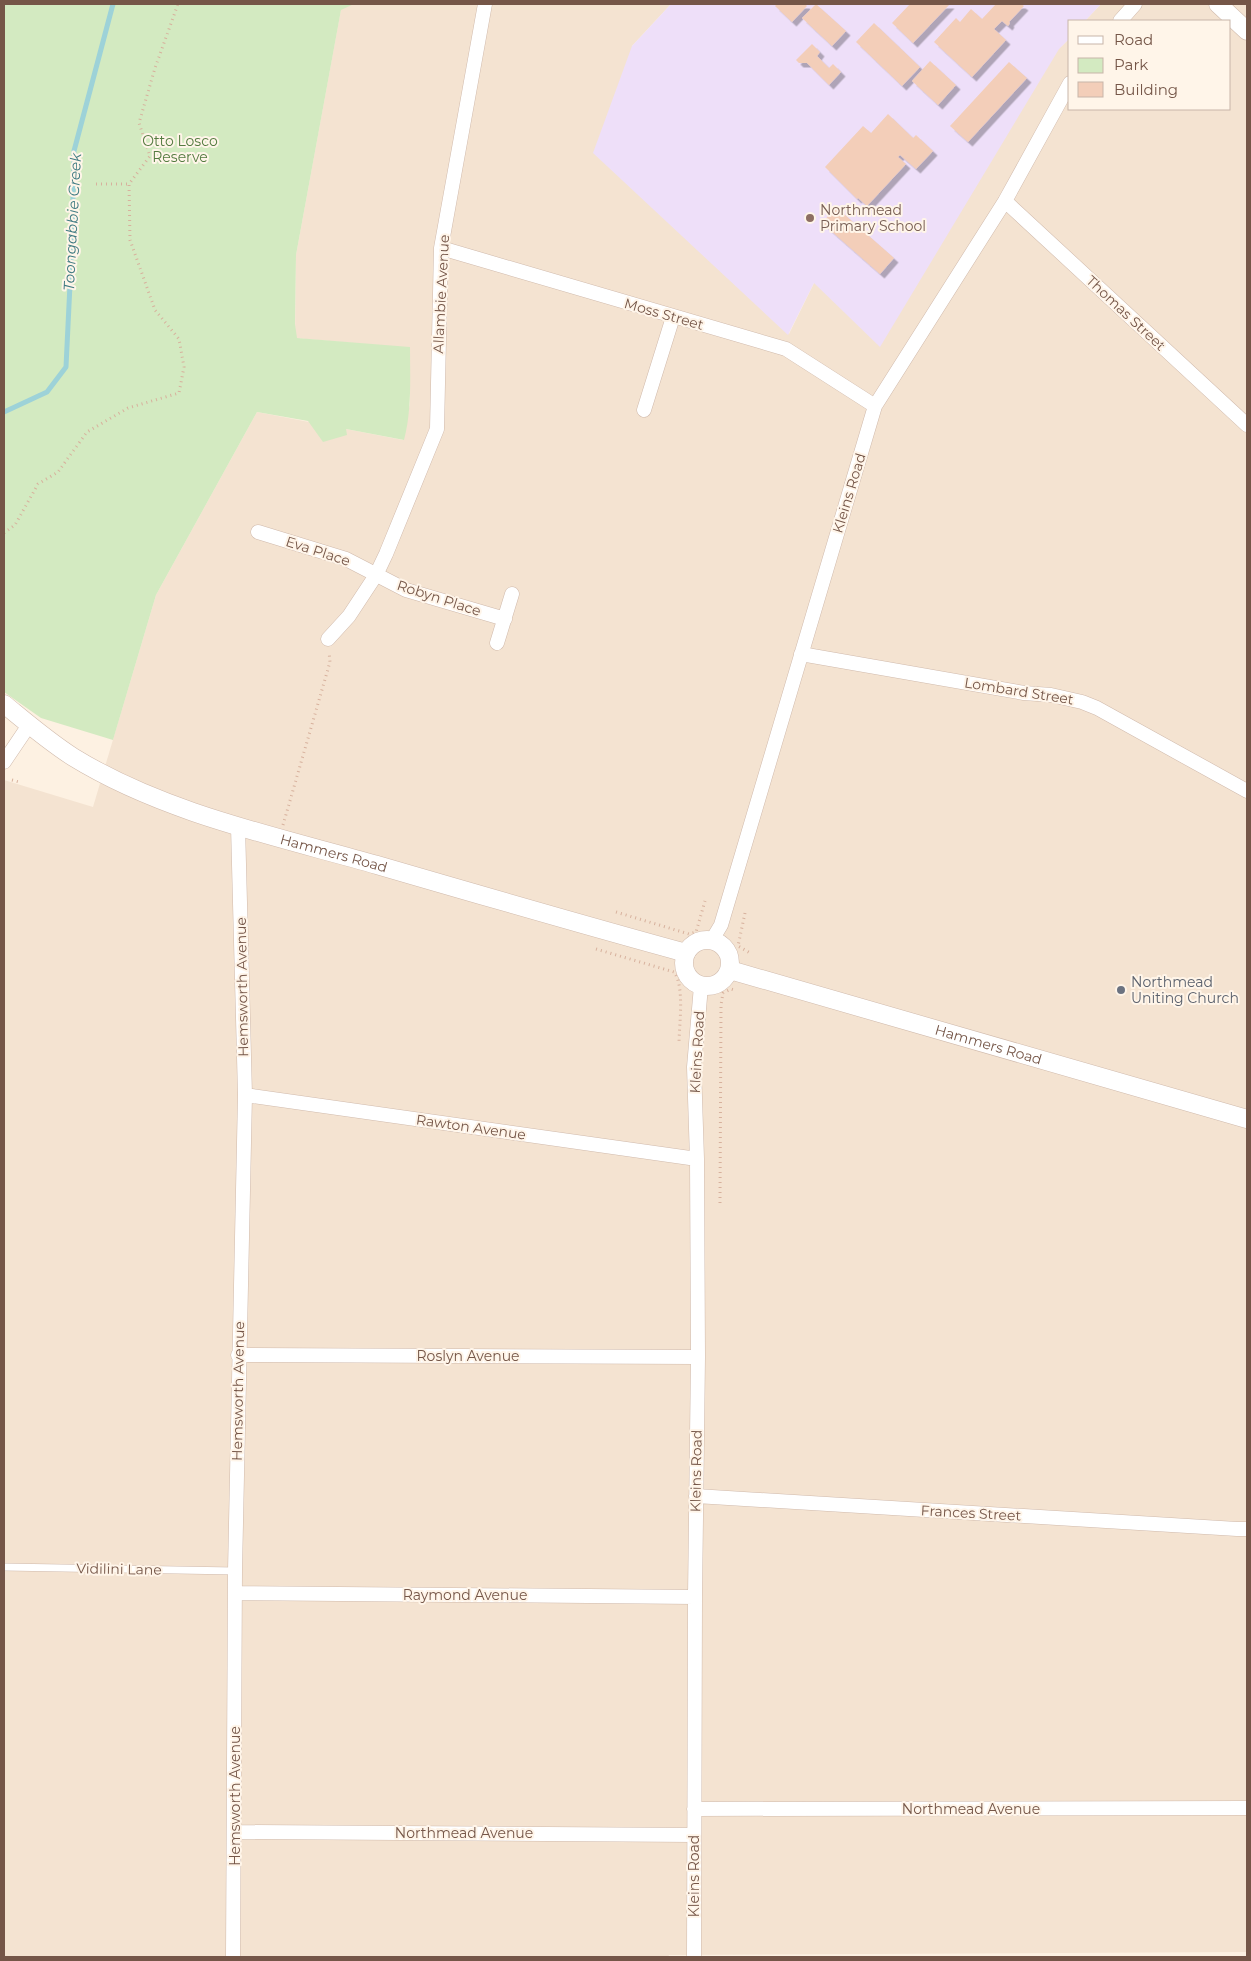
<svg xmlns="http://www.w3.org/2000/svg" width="1251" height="1961" viewBox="0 0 1251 1961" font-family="Montserrat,sans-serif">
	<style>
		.residential { fill: #f4e3d1 }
		.education { fill: #eedff9 }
		.green { fill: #d3eac1 }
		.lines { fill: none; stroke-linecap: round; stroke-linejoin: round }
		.stream { stroke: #9dd2d8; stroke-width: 5 }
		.building { fill: #f3ceb9; filter: url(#shadow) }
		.service-casing { stroke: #d0baac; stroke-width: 8 }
		.minor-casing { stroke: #d0baac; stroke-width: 15 }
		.tertiary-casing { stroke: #d0baac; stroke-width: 19 }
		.path { stroke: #d7b19d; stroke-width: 3; stroke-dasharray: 1 4; stroke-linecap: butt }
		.service { stroke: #fff; stroke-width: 7 }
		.minor { stroke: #fff; stroke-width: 14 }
		.tertiary { stroke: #fff; stroke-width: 18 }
		.education-dot { fill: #8d6e63; stroke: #fff5e9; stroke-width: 2 }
		.worship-dot { fill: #6b7280; stroke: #fff5e9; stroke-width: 2 }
		.labels { text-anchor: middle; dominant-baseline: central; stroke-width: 4; stroke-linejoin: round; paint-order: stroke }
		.park-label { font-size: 14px; fill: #547b40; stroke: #fff5e9 }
		.education-label { font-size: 14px; fill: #785e54; stroke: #fff5e9; text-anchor: start }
		.street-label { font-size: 14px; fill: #755648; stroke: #fff5e9 }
		.worship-label { font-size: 14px; fill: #5b616d; stroke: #fff5e9; text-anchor: start }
		.water-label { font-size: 15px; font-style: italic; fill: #3f7a82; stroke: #fff5e9 }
	</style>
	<defs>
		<filter id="shadow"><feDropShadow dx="4.5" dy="4.5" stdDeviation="0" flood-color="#0004"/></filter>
	</defs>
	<rect width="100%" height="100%" fill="#fdf1e2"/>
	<path class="residential" d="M342 4H671L632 46 789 334 814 283 1070 38V109H1230V21H1085L1101 4H1247V1952L669 1955 668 1957H4V780L93 807 156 595 257 412 403 440 410 403V348L295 338 296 255Z"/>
	<path class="education" d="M671 4H1101L1085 21H1070V38L1059 49 880 347 814 283 788 335 593 153 632 46Z"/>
	<path class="green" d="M4 4H354L341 10 296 255 295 324 297 338 410 347C410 378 412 410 404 440L346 429 347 435 323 442 308 421 257 412 156 595 113 740 41 718 4 692Z"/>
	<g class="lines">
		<path class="stream" d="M4 412 47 392 66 367 72 243 74 151 113 4"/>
	</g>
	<path class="building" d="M777 4H805L807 6 792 22 775 6Z
		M816 4 846 31 832 46 802 18Z
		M910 4H950L913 43 892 23Z
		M996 4H1021L1024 6 1009 22 1010 23 1008 26 1002 21 994 29 1006 40 972 77 934 42 956 18 960 22 971 9 982 19Z
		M874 23 920 67 902 86 856 42Z
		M812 44 820 52 817 56 829 68 833 64 841 72 829 85 807 63H799L796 60Z
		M930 61 956 85 938 105 912 81Z
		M1009 62 1027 78 968 142 950 126Z
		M888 114 913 138 916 135 933 151 916 169 900 155 898 157 906 164 867 206 858 198 857 199 825 167 863 126 871 133Z
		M836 207 894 258 880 274 822 223Z"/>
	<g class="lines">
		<g class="service-casing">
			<path id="service" d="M4 1567 235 1571"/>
		</g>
		<g class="minor-casing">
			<path id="minor" d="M1120 21 1135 4
				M1005 201 1247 425
				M441 248 786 349 875 406
				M644 410 673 317
				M258 532 346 559 406 590 505 619
				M328 639 349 616 376 575 386 554 437 429 441 248 485 4
				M497 643 512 594
				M801 654 1024 693 1051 695 1082 702 1097 708 1247 791
				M4 762 29 725
				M712 940 721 925 875 406 1005 201 1070 83
				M245 1095 697 1159
				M238 1355 698 1357
				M696 1496 1237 1529H1247
				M236 1593 695 1597
				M694 1809 1247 1808
				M235 1832 694 1835
				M233 1957 235 1571 245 1095 238 826
				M694 1957 695 1597 698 1357 697 1159 694 1067 701 986"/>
		</g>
		<g class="tertiary-casing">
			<g id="tertiary">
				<path d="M1218 4 1247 31"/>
				<path id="s1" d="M4 704C26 722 48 741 73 757 164 813 275 836 377 865 480 895 583 925 686 953"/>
				<circle cx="707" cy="963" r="23"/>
				<path id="s2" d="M730 970 1247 1119"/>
			</g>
		</g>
		<path class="path" d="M96 184H129
			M4 533 15 525 38 484 58 472 87 432 128 408 179 393 184 367 179 339 155 310 130 240 129 184 150 156 139 123 155 68 178 4
			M12 780 19 782
			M283 825 330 662 329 652
			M616 912 689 934 696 932 705 901
			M745 913 738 946 752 954
			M596 949 674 972C685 987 679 1025 679 1044
			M720 1203 721 1005 723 993 731 989 734 990"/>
		<use href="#service" class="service"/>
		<use href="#minor" class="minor"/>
		<use href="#tertiary" class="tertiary"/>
	</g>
	<circle class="education-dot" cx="810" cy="218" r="5"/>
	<circle class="worship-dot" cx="1121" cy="990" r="5"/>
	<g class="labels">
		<g class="park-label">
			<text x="180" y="141">Otto Losco<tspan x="180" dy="16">Reserve</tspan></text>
		</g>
		<g class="education-label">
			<text x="820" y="210">Northmead<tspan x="820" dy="16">Primary School</tspan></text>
		</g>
		<g class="street-label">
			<text transform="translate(441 294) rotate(-87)">Allambie Avenue</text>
			<text transform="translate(1126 313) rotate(43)">Thomas Street</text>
			<text transform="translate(664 314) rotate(16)">Moss Street</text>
			<text transform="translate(849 493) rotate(-73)">Kleins Road</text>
			<text transform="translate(318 551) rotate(18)">Eva Place</text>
			<text transform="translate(439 598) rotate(18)">Robyn Place</text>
			<text transform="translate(1019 691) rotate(9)">Lombard Street</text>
			<text stroke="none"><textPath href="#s1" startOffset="366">Hammers Road</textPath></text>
			<text transform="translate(242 987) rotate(-91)">Hemsworth Avenue</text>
			<text stroke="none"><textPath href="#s2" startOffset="269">Hammers Road</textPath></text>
			<text transform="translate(697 1052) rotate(-87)">Kleins Road</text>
			<text transform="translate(471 1127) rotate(8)">Rawton Avenue</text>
			<text x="468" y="1356">Roslyn Avenue</text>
			<text transform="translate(238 1391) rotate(-89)">Hemsworth Avenue</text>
			<text transform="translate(696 1471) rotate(-89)">Kleins Road</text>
			<text transform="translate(971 1513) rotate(3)">Frances Street</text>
			<text transform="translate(119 1569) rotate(1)">Vidilini Lane</text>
			<text x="465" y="1595">Raymond Avenue</text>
			<text transform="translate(235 1796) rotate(-90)">Hemsworth Avenue</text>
			<text x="971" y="1809">Northmead Avenue</text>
			<text x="464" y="1833">Northmead Avenue</text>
			<text transform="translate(694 1876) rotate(-90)">Kleins Road</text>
		</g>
		<g class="worship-label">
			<text x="1131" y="982">Northmead<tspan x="1131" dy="16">Uniting Church</tspan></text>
		</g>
		<g class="water-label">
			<text transform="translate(72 222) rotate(-87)">Toongabbie Creek</text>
		</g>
	</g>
	<rect width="1251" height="1961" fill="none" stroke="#755648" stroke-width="10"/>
	<rect x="1068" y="20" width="162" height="90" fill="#fff5e9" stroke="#c8b5a9"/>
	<rect x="1078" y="36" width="25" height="8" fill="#ffffff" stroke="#c8b5a9"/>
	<text x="1114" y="45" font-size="15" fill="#755648">Road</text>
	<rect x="1078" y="58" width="25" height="15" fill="#d3eac1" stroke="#c8b5a9"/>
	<text x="1114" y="70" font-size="15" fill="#755648">Park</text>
	<rect x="1078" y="82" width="25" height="15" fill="#f3ceb9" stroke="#c8b5a9"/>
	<text x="1114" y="95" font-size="15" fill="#755648">Building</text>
</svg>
